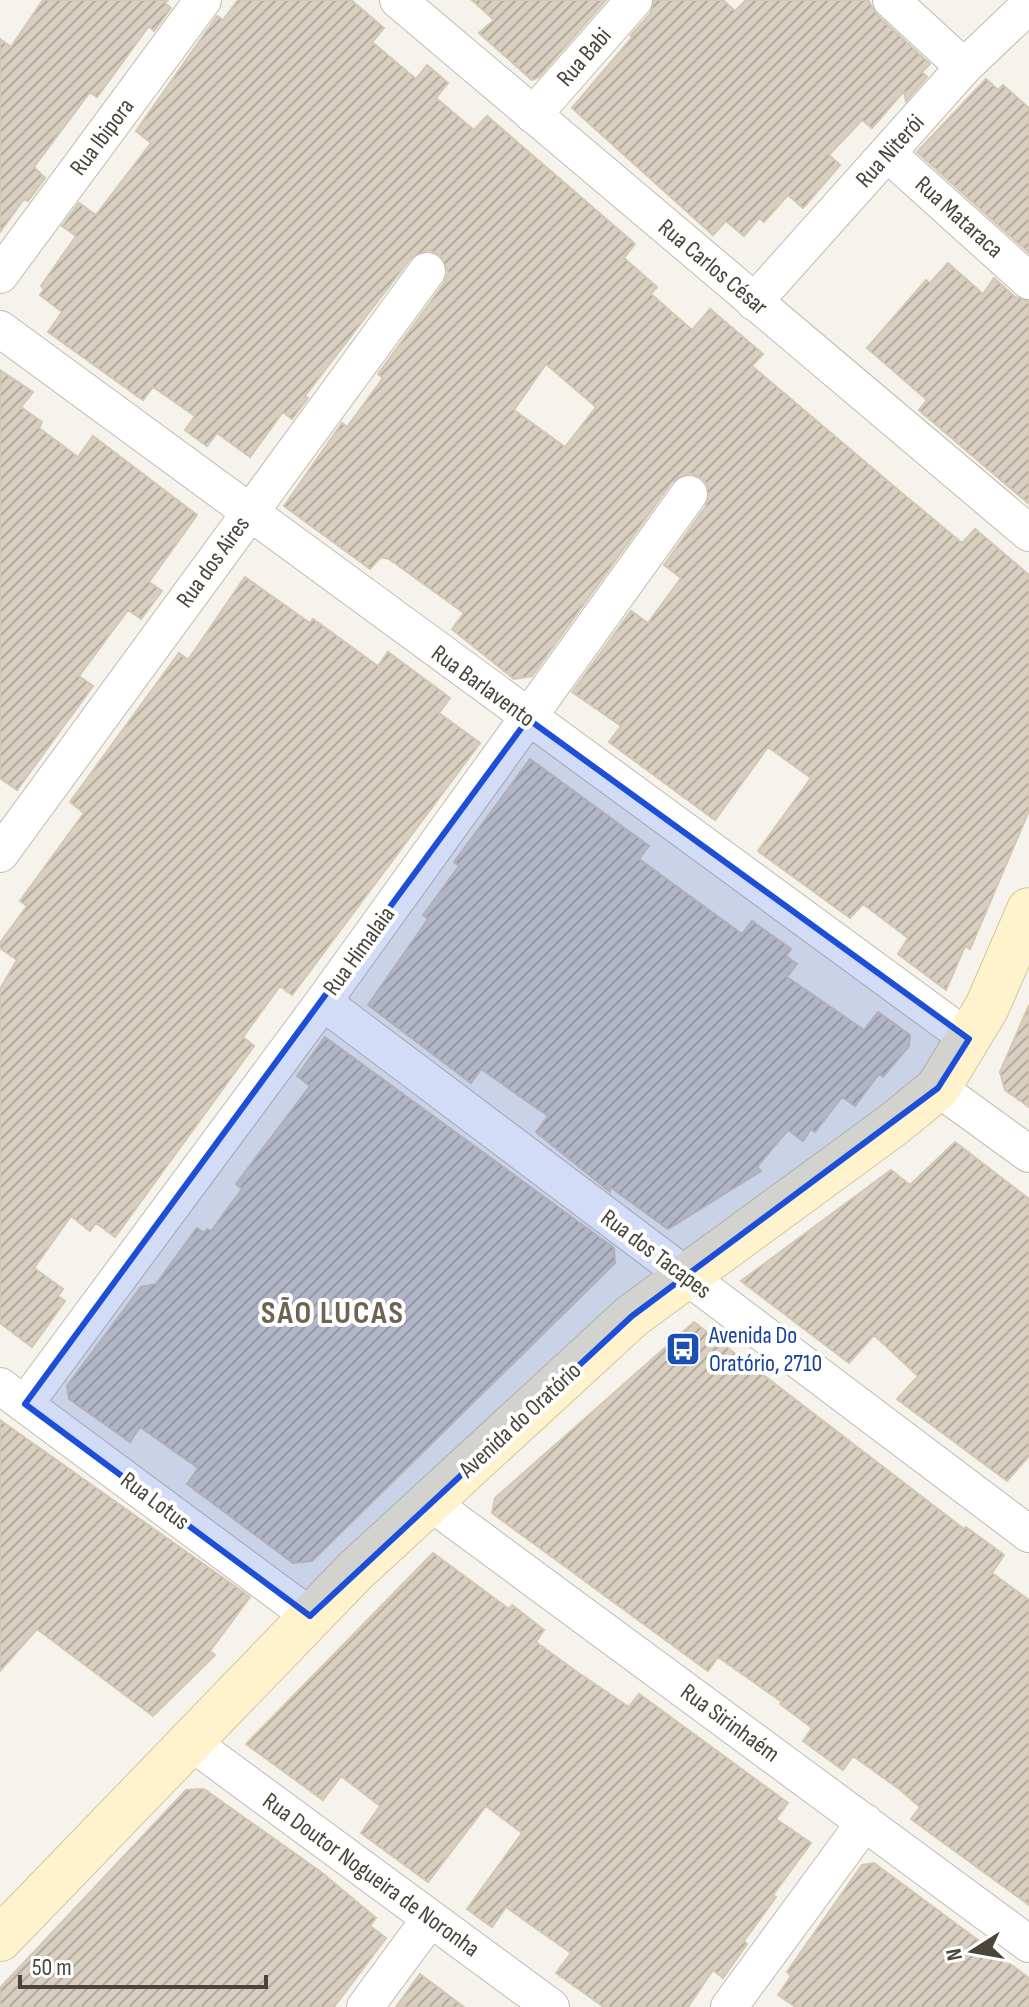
<svg xmlns="http://www.w3.org/2000/svg" width="1029" height="2007" viewBox="0 0 1029 2007" font-family="'Sofia Sans Condensed',sans-serif">
	<style>
		.building { fill: url(#building-hatch); stroke: #d3c7b4; stroke-width: 2; fill-rule: evenodd }
		.lines { fill: none; stroke-linecap: round; stroke-linejoin: round }
		.street-casing { stroke: #c2bbae; stroke-width: 38 }
		.secondary-casing { stroke: #d6c79b; stroke-width: 46 }
		.street { stroke: #fff; stroke-width: 36 }
		.secondary { stroke: #fff3cd; stroke-width: 44 }
		.marked { fill: #1d4ed8; fill-opacity: 0.2; stroke: #1d4ed8; stroke-width: 6; stroke-linejoin: round }
		.labels { text-anchor: middle; dominant-baseline: central; stroke-width: 8; stroke-linejoin: round; paint-order: stroke }
		.street-label { font-size: 24px; fill: #4b4439; stroke: #fff }
		.transit-label { font-size: 24px; fill: #164399; stroke: #fff; text-anchor: start }
		.district-label { font-size: 32px; font-weight: bold; letter-spacing: 2px; fill: #6e6250; stroke: #fff }
	</style>
	<defs>
		<pattern id="building-hatch" width="6" height="6" patternUnits="userSpaceOnUse" patternTransform="scale(2)"><rect width="6" height="6" fill="#d8cfc1"/><path d="M-1 1l2-2M0 6l6-6M5 7l2-2" fill="none" stroke="#b1aa9e"/></pattern>
	</defs>
	<rect width="100%" height="100%" fill="#f6f3ec"/>
	<path class="building" d="M43 0H168L165 3 171 8 154 31 149 26 97 97 90 92 34 167 45 178 28 201 24 199 0 232V39L11 47Z
		M238 0H351L384 28 372 42 416 79 427 65 448 83 436 98 474 130 487 116 635 244 624 258 657 287 651 294 692 330 710 309 763 354 752 366 903 494 962 543 975 529 1029 575V811L970 949 965 946 946 990 898 954 908 938 863 904 850 918 758 851 811 778 768 747 715 820 609 742 621 726 572 692 631 611 648 623 681 578 664 565 706 506 708 486 702 478 690 473 672 482 532 676 514 679 452 629 464 613 389 559 381 557 370 569 284 506 342 423 347 427 383 378 378 374 444 283 448 272 440 255 428 250 411 258 305 396 308 398 292 419 283 412 250 457 217 433 207 446 185 430 195 416 153 387 143 400 48 332 62 312 40 295 44 289 41 286 76 236 62 226 79 203 96 215 151 143 136 131 217 16 223 20ZM546 364 596 407 565 447 514 410Z
		M472 0H606L539 77 532 80 479 33 494 20Z
		M654 0H723L735 11 746 0H868L877 15 930 64 922 72 927 77 906 101 904 91 872 128 862 120 829 155 840 165 803 208 788 195 764 222 759 218 744 236 726 221 713 235 572 108 635 34 630 36 650 14Z
		M986 79 998 90 1003 85 1029 108V253L917 152Z
		M948 263 983 294 994 278 1015 297 1029 301V504L919 410 927 400 867 348 926 280 930 283Z
		M0 370 33 392 21 407 42 422 39 428 78 457 93 436 197 515 149 582 162 591 141 619 128 610 79 676 93 686 17 790 0 778Z
		M245 577 310 623 313 619 378 666 388 652 450 698 439 713 480 743 292 995 280 986 243 1037 254 1046 115 1237 96 1223 90 1231 71 1216 34 1268 63 1289 58 1296 65 1301 32 1347 0 1323V989L17 960 0 948V943L27 906 20 901 84 813 70 802 179 653 188 660Z
		M530 759 649 846 639 859 742 934 752 921 791 949 786 956 797 964 787 977 864 1030 878 1012 910 1035 909 1046 883 1077 879 1074 855 1106 842 1097 815 1132 811 1129 803 1141 788 1130 757 1167 761 1171 668 1229 610 1187V1192L536 1132 548 1116 481 1069 471 1083 368 1005 428 919 423 915 459 866 454 862Z
		M1029 1005V1107L1005 1090 1000 1072Z
		M325 1037 614 1248 615 1263 312 1561 293 1563 187 1484 198 1468 140 1427 130 1442 69 1399 67 1386 141 1287 156 1284 197 1228 204 1233 207 1229 211 1231 242 1189 236 1184 310 1086 297 1076Z
		M955 1142 1029 1199V1456L1007 1481 897 1399 918 1376 874 1335 849 1363 741 1281 891 1170 910 1185Z
		M694 1322 964 1529 966 1527 1004 1555 992 1573 1029 1600V1905L911 1819 920 1807 899 1789 853 1756 843 1770 803 1741 812 1728 780 1704 782 1702 718 1657 708 1671 492 1513 495 1498Z
		M0 1420 250 1597 210 1651 215 1655 153 1716 37 1629 0 1671Z
		M433 1553 509 1609 512 1605 544 1630 536 1642 577 1672 629 1707 639 1694 788 1803 776 1819 811 1843 773 1895 776 1897 744 1941 747 1944 723 1978 713 1970 688 2007H604L556 1973 571 1953 506 1907 492 1927 467 1909 522 1833 486 1806 428 1882 361 1833 380 1806 341 1776 323 1800 246 1744Z
		M204 1789 321 1872 376 1918 370 1926 386 1938 334 2007H0V1988L186 1790Z
		M874 1863 1029 1978V2007H796L778 1995 791 1976 787 1972 862 1865Z
		M420 1974 464 2007H396Z"/>
	<g class="lines">
		<g class="street-casing">
			<path id="street" d="M398 0 1029 533
				M891 0 964 67
				M533 115 634 0
				M888 154 1029 281
				M0 275 203 0
				M754 302 964 67 1029 5
				M0 329 969 1039
				M0 854 427 271
				M323 1002 1029 1534
				M938 1088 1029 1154
				M0 1386 310 1616
				M25 1404 323 1002 689 494
				M431 1503 1029 1944
				M192 1743 551 2007
				M365 2007 430 1919
				M729 2007 865 1822"/>
		</g>
		<g class="secondary-casing">
			<path id="secondary" d="M0 1939 355 1571 632 1316 894 1124 938 1088 987 1007 1029 910"/>
		</g>
		<use href="#street" class="street"/>
		<use href="#secondary" class="secondary"/>
	</g>
	<path class="marked" d="M528 719 969 1039 938 1088 632 1316 310 1616 25 1404Z"/>
	<defs>
		<g id="bus-square" transform="scale(1.8)"><rect x="-9" y="-9" width="18" height="18" rx="4" fill="#1a4fb4" stroke="#fff"/><path d="M-5-6H5V4H4V6H2V4H-2V6H-4V4H-5ZM-3.5-4V0h7V-4ZM-3.5 1.2v1.5H-2V1.2ZM2 1.2v1.5H3.5V1.2Z" fill="#fff"/></g>
	</defs>
	<g fill-rule="evenodd">
		<use href="#bus-square" x="683" y="1349"/>
	</g>
	<g class="labels">
		<g class="street-label">
			<text transform="translate(584 57) rotate(-49)">Rua Babi</text>
			<text transform="translate(102 137) rotate(-53)">Rua Ibipora</text>
			<text transform="translate(890 151) rotate(-48)">Rua Niterói</text>
			<text transform="translate(959 217) rotate(42)">Rua Mataraca</text>
			<text transform="translate(713 267) rotate(40)">Rua Carlos César</text>
			<text transform="translate(213 562) rotate(-54)">Rua dos Aires</text>
			<text transform="translate(483 686) rotate(36)">Rua Barlavento</text>
			<text transform="translate(359 951) rotate(-54)">Rua Himalaia</text>
			<text transform="translate(656 1254) rotate(37)">Rua dos Tacapes</text>
			<text transform="translate(520 1420) rotate(-43)">Avenida do Oratório</text>
			<text transform="translate(155 1501) rotate(37)">Rua Lotus</text>
			<text transform="translate(730 1723) rotate(36)">Rua Sirinhaém</text>
			<text transform="translate(371 1875) rotate(36)">Rua Doutor Nogueira de Noronha</text>
		</g>
		<g class="transit-label">
			<text x="709" y="1335">Avenida Do<tspan x="709" dy="28">Oratório, 2710</tspan></text>
		</g>
		<g class="district-label">
			<text x="333" y="1313">SÃO LUCAS</text>
		</g>
	</g>
	<g transform="translate(973 1951) rotate(259)" stroke="#ffffff" stroke-width="6" paint-order="stroke">
	<path d="M0-6L14 30L0 20L-14 30Z" fill="#4b4439"/>
	<text y="-12" font-size="22" font-weight="bold" text-anchor="middle" fill="#4b4439">N</text>
	</g>
	<path d="M20 1975v12h246v-12" fill="none" stroke="#4b4439" stroke-width="4"/>
	<text x="32" y="1975" font-size="24" fill="#4b4439" stroke="#ffffff" stroke-width="6" paint-order="stroke">50 m</text>
</svg>
